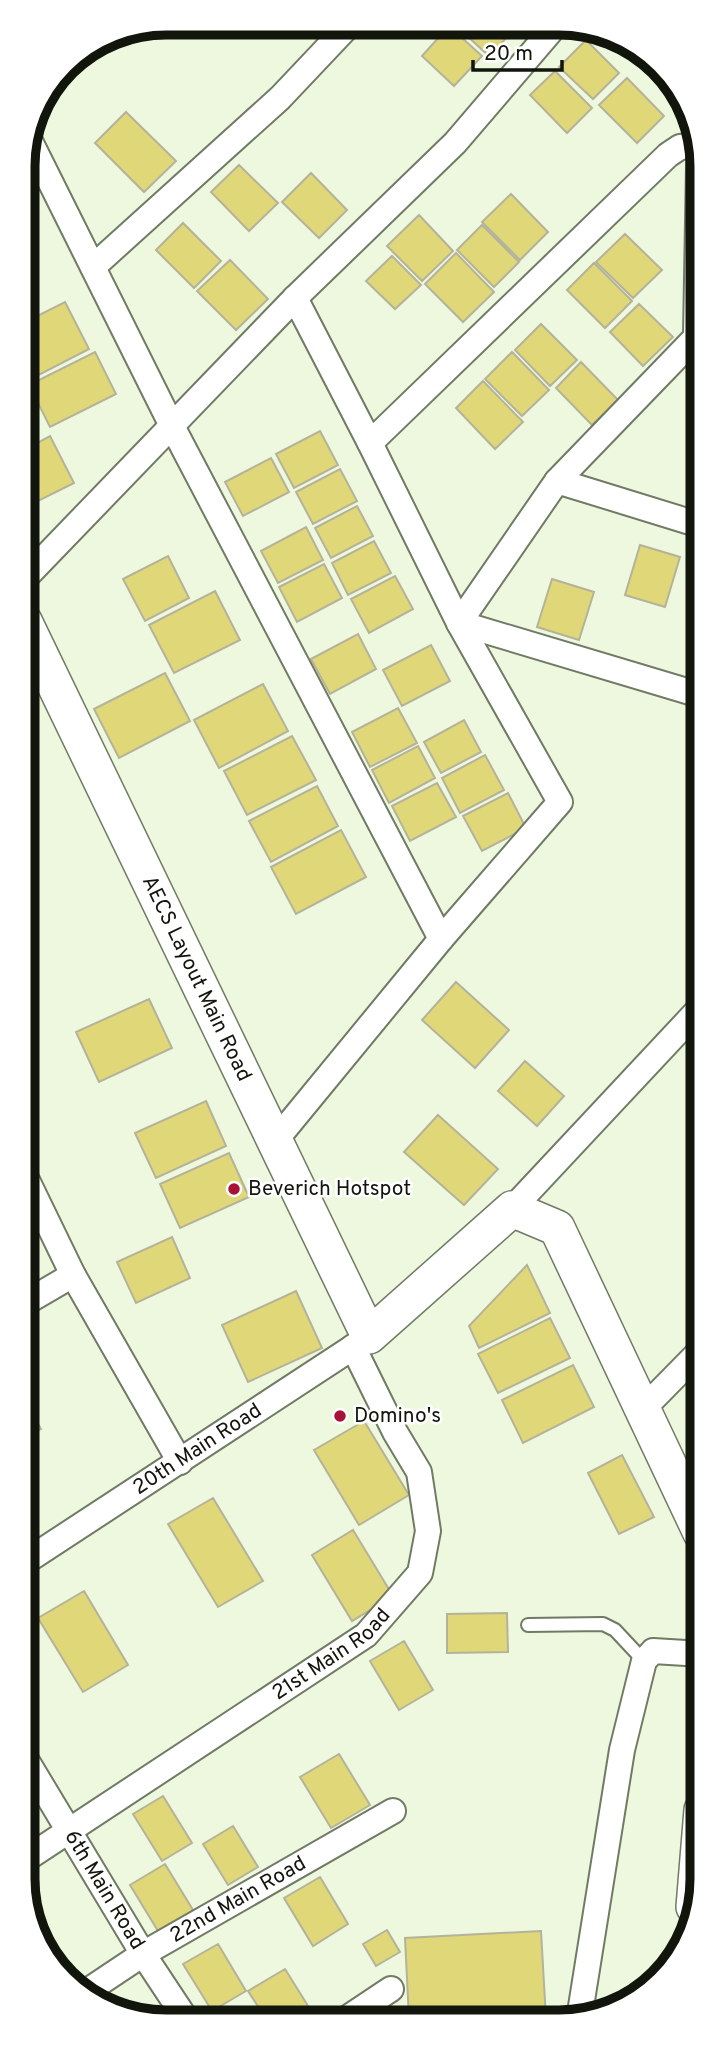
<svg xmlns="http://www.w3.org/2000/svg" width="725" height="2045" viewBox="0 0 725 2045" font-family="Overpass,sans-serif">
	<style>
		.building { fill: #e0d878; stroke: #b4b39a; stroke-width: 2 }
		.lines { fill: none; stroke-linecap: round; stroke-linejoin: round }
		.lane-casing { stroke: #707a64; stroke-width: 16 }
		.street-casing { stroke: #707a64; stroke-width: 28 }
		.secondary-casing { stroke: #707a64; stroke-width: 38 }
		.lane { stroke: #fff; stroke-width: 12 }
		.street { stroke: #fff; stroke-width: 24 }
		.secondary { stroke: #fff; stroke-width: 35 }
		.poi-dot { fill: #a91237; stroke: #fff; stroke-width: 2.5 }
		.labels { text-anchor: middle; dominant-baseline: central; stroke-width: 5; stroke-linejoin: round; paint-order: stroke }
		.street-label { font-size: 21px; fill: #11150c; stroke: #fff }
		.poi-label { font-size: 21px; fill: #11150c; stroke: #fff; text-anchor: start }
		.rim { fill: none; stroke: #11150c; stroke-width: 9 }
	</style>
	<rect width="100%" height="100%" fill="#edf8df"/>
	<path class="building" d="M455 25H504L512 32 489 56Z
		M449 26 482 56 454 86 422 56Z
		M586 40 619 73 593 99 559 67Z
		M555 71 592 108 567 133 530 95Z
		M627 78 664 116 637 143 599 105Z
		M126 112 176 161 144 192 95 143Z
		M239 165 278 203 249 231 211 192Z
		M311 173 347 210 319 238 282 202Z
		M511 194 548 232 520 260 482 222Z
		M419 215 453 251 422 281 387 246Z
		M183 223 221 261 194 288 156 250Z
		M482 225 519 262 494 287 457 250Z
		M625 234 662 270 633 298 596 262Z
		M456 253 494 292 463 322 425 284Z
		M392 256 421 285 395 309 366 281Z
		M230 260 268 299 236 330 197 291Z
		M594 263 632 301 605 328 567 290Z
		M65 302 89 349 27 381 23 374V323Z
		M639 304 673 337 643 366 610 332Z
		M541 324 577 360 550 386 515 350Z
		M95 352 116 394 50 427 29 385Z
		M512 352 549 390 522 416 485 379Z
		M581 362 618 400 592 425 556 388Z
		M483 381 523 422 495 449 456 408Z
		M320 431 338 465 294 488 276 454Z
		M50 436 74 483 24 508V450Z
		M271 458 289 492 243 516 225 482Z
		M340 469 357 501 313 524 296 492Z
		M357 506 373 536 331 558 315 528Z
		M306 527 323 560 278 583 261 551Z
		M374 541 391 573 348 595 332 563Z
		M640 545 680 557 665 607 625 595Z
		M168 556 189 598 145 621 123 579Z
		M324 564 342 598 297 622 279 587Z
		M395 576 413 609 369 633 351 599Z
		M552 579 594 592 579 640 537 627Z
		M215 591 240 640 174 673 149 625Z
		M358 634 376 669 330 694 311 659Z
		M431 645 450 681 402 706 383 670Z
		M165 673 190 721 119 758 94 709Z
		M263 684 288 731 219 768 194 720Z
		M398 708 417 743 370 767 352 732Z
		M464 720 481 752 441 773 424 742Z
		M292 736 316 780 247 815 224 771Z
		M418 746 435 778 389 803 372 770Z
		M485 755 504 790 460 813 442 778Z
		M437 783 456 817 410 841 392 806Z
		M317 786 338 826 271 862 249 821Z
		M508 793 526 828 482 851 463 816Z
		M341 830 366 877 296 914 271 867Z
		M456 982 509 1030 475 1068 422 1020Z
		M149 999 172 1048 99 1082 76 1032Z
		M525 1061 564 1096 537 1126 498 1091Z
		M206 1101 226 1146 156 1178 135 1133Z
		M438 1115 498 1169 464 1205 404 1152Z
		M229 1153 249 1197 180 1228 160 1184Z
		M172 1237 190 1278 136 1303 117 1262Z
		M527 1265 550 1313 479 1348 469 1326Z
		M296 1291 322 1348 248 1382 222 1325Z
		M550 1318 570 1358 498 1393 478 1354Z
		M573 1365 594 1407 523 1443 502 1400Z
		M25 1402 41 1429 25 1438Z
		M364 1421 409 1495 359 1525 314 1450Z
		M622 1455 654 1517 619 1534 588 1473Z
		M213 1498 263 1581 218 1607 168 1524Z
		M353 1530 393 1596 352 1621 312 1555Z
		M84 1591 128 1665 83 1692 38 1618Z
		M507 1613 508 1652 447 1653V1614Z
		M404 1641 433 1690 399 1710 370 1661Z
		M339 1754 370 1805 331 1828 300 1777Z
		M163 1796 192 1843 162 1861 133 1814Z
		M233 1826 258 1867 228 1885 203 1844Z
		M165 1864 196 1915 161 1936 130 1885Z
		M320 1877 348 1924 313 1946 284 1898Z
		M387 1930 400 1952 376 1966 363 1944Z
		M541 1931 546 2019H409L405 1938Z
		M218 1944 246 1991 212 2011 183 1964Z
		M285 1969 315 2017 311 2019H266L248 1991Z"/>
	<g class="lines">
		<g class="lane-casing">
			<path id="lane" d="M528 1625 603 1624 615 1630 644 1661"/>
		</g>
		<g class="street-casing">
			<g id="street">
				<path d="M28 137 172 426 441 939"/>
				<path d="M93 267 280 98 350 24"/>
				<path d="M700 333 557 481 459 623 700 695"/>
				<path d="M696 336 699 166"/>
				<path d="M370 443 668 155 680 147 699 145"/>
				<path d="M557 481 700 525"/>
				<path d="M24 579 295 298 455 143 556 25"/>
				<path d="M275 1141 441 939 560 802 459 623 370 443 295 298"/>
				<path d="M25 1176 73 1275 180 1462"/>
				<path d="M512 1209 701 1007"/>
				<path d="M25 1303 73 1275"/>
				<path d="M643 1409 701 1350"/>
				<path id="s1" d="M25 1562 364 1340"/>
				<path id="s2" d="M25 1758 143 1954 186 2019"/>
				<path id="s3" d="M26 1859 366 1635 420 1573 428 1531 419 1472 395 1432 353 1347"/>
				<path id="s4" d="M86 1992 143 1954 393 1811"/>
				<path d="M346 2019 391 1989"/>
				<path d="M579 2019 622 1750 644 1661 653 1651 702 1654"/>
			</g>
		</g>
		<g class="secondary-casing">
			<g id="secondary">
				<path id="s5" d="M24 621 369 1336 512 1209 557 1228 701 1533"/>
				<path d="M694 1907 702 1810"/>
			</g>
		</g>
		<use href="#lane" class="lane"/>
		<use href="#street" class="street"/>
		<use href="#secondary" class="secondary"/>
	</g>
	<g class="poi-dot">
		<circle cx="234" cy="1189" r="7"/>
		<circle cx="340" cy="1416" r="7"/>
	</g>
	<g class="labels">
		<g class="street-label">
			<text stroke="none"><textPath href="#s5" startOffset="397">AECS Layout Main Road</textPath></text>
			<text stroke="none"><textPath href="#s1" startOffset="206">20th Main Road</textPath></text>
			<text stroke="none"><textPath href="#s3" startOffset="368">21st Main Road</textPath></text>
			<text stroke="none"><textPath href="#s2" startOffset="154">6th Main Road</textPath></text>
			<text stroke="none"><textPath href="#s4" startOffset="178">22nd Main Road</textPath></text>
		</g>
		<g class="poi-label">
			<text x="248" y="1189">Beverich Hotspot</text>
			<text x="354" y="1416">Domino's</text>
		</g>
	</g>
	<path d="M0 0H725V2045H0ZM166 35H559A131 131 0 0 1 690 166V1879A131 131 0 0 1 559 2010H166A131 131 0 0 1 35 1879V166A131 131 0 0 1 166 35Z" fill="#fff" fill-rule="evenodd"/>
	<path class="rim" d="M166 35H559A131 131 0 0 1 690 166V1879A131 131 0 0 1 559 2010H166A131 131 0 0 1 35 1879V166A131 131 0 0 1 166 35Z"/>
	<path d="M473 60v10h89v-10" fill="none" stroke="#11150c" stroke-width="3.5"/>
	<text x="484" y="60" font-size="21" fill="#11150c" stroke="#ffffff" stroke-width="5" paint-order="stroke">20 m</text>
</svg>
